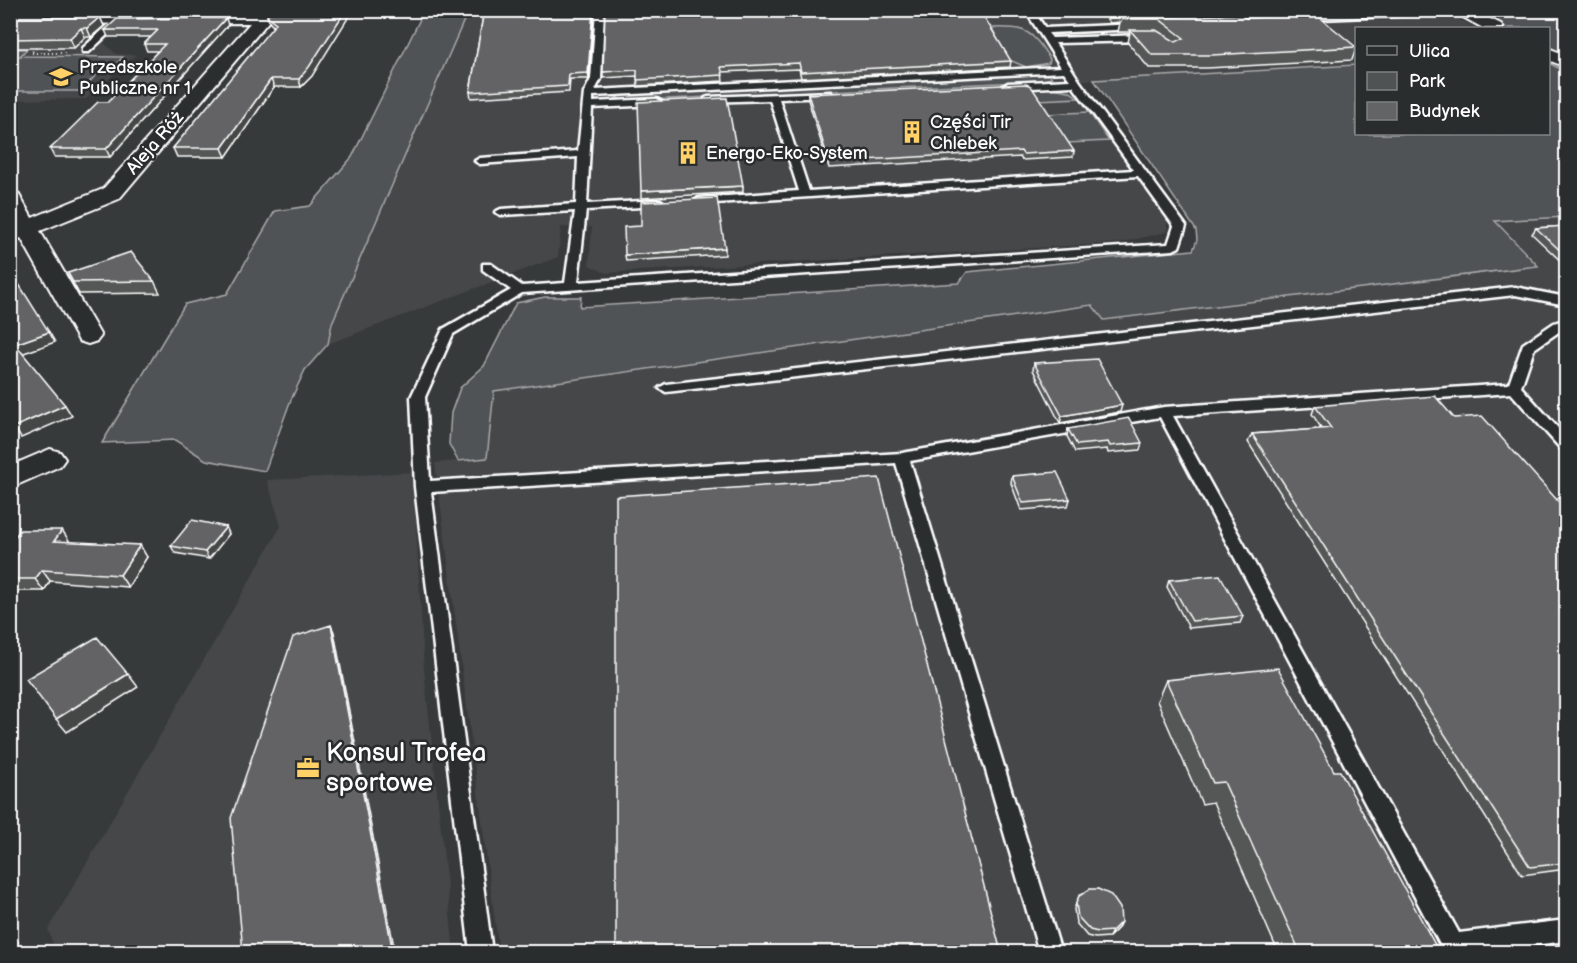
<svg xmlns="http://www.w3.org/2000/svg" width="1577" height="963" viewBox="0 0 1577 963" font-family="'Balsamiq Sans',sans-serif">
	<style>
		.built { fill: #444748 }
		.green { fill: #505354; stroke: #a8a9aa; stroke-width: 1.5 }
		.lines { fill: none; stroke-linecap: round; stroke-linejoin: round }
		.service-casing { stroke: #fff; stroke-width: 5 }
		.minor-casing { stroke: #fff; stroke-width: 4 }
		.path-far1 { stroke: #fff; stroke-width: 2; stroke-dasharray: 1 3; stroke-linecap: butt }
		.path { stroke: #fff; stroke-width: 4.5; stroke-dasharray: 2 6; stroke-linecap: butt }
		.service { fill: #2a2d2e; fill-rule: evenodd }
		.minor { fill: #2a2d2e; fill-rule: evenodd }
		.wall { fill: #555657; stroke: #fff; stroke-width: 1.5 }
		.shaded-wall { fill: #454647; stroke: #fff; stroke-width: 1.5 }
		.building { fill: #636465; stroke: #fff; stroke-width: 1.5 }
		.labels { text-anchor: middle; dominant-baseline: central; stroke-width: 5; stroke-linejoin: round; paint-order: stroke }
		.far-poi-label { font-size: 18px; fill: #fff; stroke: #2a2d2e; text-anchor: start }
		.far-street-label { font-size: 18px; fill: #fff; stroke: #2a2d2e }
		.near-poi-label { font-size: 26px; fill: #fff; stroke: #2a2d2e; text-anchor: start }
	</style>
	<rect width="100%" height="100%" fill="#373a3b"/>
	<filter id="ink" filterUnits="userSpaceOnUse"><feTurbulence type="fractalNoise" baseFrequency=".0167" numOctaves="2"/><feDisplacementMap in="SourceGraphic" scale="12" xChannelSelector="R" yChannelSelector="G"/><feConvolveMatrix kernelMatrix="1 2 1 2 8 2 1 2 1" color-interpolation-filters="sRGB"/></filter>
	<g filter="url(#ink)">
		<path class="built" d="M1431 10 1441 17 1452 16 1477 28H1356V65L1071 81 1167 220V232L1119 243 606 273 589 265 592 227H561L558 257 328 344 332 323 468 11Z
			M10 22H126L104 43 116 54 136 55 86 99 11 100Z
			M1566 217V952H499L435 463 487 458 493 391 1092 305 1104 320 1537 266 1494 220Z
			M413 472 424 669 454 952H56L48 930 281 526 267 480Z"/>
		<path class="green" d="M424 11H468L332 323 328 344 305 370 290 402 265 471 206 460 175 440 102 443 185 304 227 294 275 211 310 206 352 157Z
			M1469 11H1566V57L1549 48 1548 28H1506Z
			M992 28C1027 27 1031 30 1050 59L1049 63 1026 67 1007 59Z
			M11 49H27L20 56 123 57 108 73H98L81 91H11Z
			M1549 63 1566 72V217L1495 221 1538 266 1104 320 1092 305 494 391 487 458 458 461 449 444 451 413 460 388 484 366 516 303 545 297H581L580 307 959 283 967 272 1193 250 1197 240 1196 230 1094 80 1356 65V134H1548Z
			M1036 74 1050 75 1052 78 1038 81 627 101 616 98 622 95Z
			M1046 87 1069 91 1079 98 1037 100 970 91Z
			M1089 112 1109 141 1066 143 1046 114Z"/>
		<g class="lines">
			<g class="service-casing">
				<path id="service" d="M596 10H604L601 79 595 90 1061 67 1025 10H1033L1045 28 1141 24V28L1138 29 1048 33 1052 38 1147 35 1151 38 1147 41 1055 43 1080 82 1186 226 1179 247 1173 250 522 293 453 334 425 397 430 481 902 453 1164 407 1509 384 1523 344 1554 323 1566 319V327L1534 349 1521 387 1566 437V451L1561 449 1511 393 1173 416 1459 933 1566 920V941L1479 952H1444L1160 417 910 461 1061 952H1039L896 463 431 492 492 952H470L415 487 411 397 443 329 511 290 483 270V264H491L522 286 565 283 575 211 501 215 495 212 501 209 576 204 578 157 480 164 475 161 480 158 578 151 584 93 591 79ZM1064 72 1070 80 1008 83 1003 86 1008 89 1073 86 1134 170 809 191 779 99 828 97 831 96V92L708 97 705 98V102L770 100 799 191 699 198 694 201 699 204 1138 176 1174 226 1168 244 578 282 586 210 660 206 665 203 660 200 587 204 592 108 657 105 662 102 657 99 593 102V96Z
					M1415 10 1464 11 1460 13 1322 19 1318 17 1322 15Z
					M118 16 125 18 89 52H83V48Z
					M1515 287 1566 297V305L1515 295 666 392 659 388 666 384Z"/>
			</g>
			<g class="minor-casing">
				<path id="minor" d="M261 10H278L119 199 40 231 101 336 97 341 88 344 79 341 21 238 10 242V227L14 225 10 219V192L18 193 32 218 103 189 250 23 10 24V14L258 13Z
					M1450 10H1472L1501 24 1503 28H1483Z
					M1548 48 1566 55V67L1548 60Z
					M50 449 60 452 65 459 60 466 10 488V466Z"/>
			</g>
			<path class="path-far1" d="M36 48 31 53H66"/>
			<path class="path" d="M10 927 21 952"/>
			<use href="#service" class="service"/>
			<use href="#minor" class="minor"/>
		</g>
		<path class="wall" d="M10 10H242L10 12Z
			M271 10 312 76 301 87H274L226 157H177L173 148 274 27 270 23 267 16Z
			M484 10H594L589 79H570L569 92 471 98 470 92Z
			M1100 10H1228L1226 15 1246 18 1356 47V49L1352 60 1208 68H1149L1128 43 1130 32H1118L1120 22 1110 23Z
			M937 12 1011 61 1010 67 801 78 799 69 722 72 723 81 638 86 637 76 603 78V72Z
			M10 17H100L104 26 91 37H85L74 48H10Z
			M228 25 110 157H54L50 149 108 102 158 51H147L144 44 151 37H108L105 30Z
			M808 94 1074 151 1073 157 1022 160 1020 157 829 168 808 100Z
			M743 186V192L641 198V191Z
			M1566 226V266L1532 234 1536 228Z
			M725 248V255L626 261 625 255Z
			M68 273 154 281 160 293 79 294Z
			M1034 363 1120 412 1060 423 1033 370Z
			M1315 406 1454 418 1566 510V869L1522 875 1248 442 1252 434 1322 429 1312 414Z
			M1068 429 1142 443 1140 450 1108 453 1107 449 1075 452 1067 436Z
			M1012 476 1070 499 1068 506 1021 510 1011 483Z
			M226 527 229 534 209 559 175 553 171 546Z
			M70 542 147 557 128 587 50 581 44 591H10V543Z
			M1169 580 1243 616 1240 623 1189 628 1167 587Z
			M1166 680 1334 771 1439 952H1278L1213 802 1202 804 1157 701Z
			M1079 896 1118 928 1109 937 1095 938 1087 936 1076 923 1074 909Z"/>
		<path class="shaded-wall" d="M346 10H353L312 76 301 87 299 79Z
			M593 10H594L589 79 588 73Z
			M100 17 104 26 91 37 87 28Z
			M226 18 228 25 110 157 106 149Z
			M81 28 85 37 74 48 70 38Z
			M271 79 274 87 226 157 222 148Z
			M49 332 55 342 21 354 15 344Z
			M65 405 72 416 21 438 14 427Z
			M1122 405 1120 412 1060 423 1062 416Z
			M226 527 229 534 209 559 205 552Z
			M62 530 70 542 62 553 54 541Z
			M140 545 147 557 128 587 120 575Z
			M42 570 50 581 44 591 35 579Z
			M331 625 334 632 395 952H393Z
			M128 674 138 687 67 732 56 719Z
			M1121 922 1118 928 1109 937 1112 931Z"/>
		<path class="building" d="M271 10H346L309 67 299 79H271L222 148H173L276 23 267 16Z
			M484 10H593L588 73 569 74 568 86 470 92Z
			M605 10H936L937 12 980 10 1011 61 801 72 799 63 721 67 723 75 637 80V70L603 72Z
			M1241 14 1246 18 1317 15 1356 47 1212 55H1152L1130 30H1156L1176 42 1184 38 1159 19H1121Z
			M10 17H100L87 28H81L70 38 10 39Z
			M226 18 106 149H50L98 102H108L165 44H144L158 30H105L117 19Z
			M1026 84 1031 86 1074 151 1023 154 1021 151 829 162 808 94Z
			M727 98 743 186 641 191 638 102Z
			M717 198 725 248 625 255 624 227 641 226V202Z
			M1566 226V256L1536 228Z
			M131 252 154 281 73 282 68 273Z
			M10 270 49 332 15 344 65 405 14 427 10 422Z
			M1097 359 1122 405 1062 416 1034 363Z
			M1435 396 1454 418 1482 416 1566 510V863L1530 867 1252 434 1331 428 1315 406Z
			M1129 418 1142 443 1110 446 1108 442 1077 445 1068 429Z
			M1057 472 1070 499 1023 503 1012 476Z
			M879 478 1001 952H616V496Z
			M192 520 226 527 205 552 171 546Z
			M20 530H62L54 541 140 545 120 575 42 570 35 579H10V543Z
			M1220 575 1243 616 1192 621 1169 580Z
			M331 625 393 952H243L231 818 293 637Z
			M97 637 128 674 56 719 26 679Z
			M1278 668 1334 771H1340L1439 952H1300L1224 782 1213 783 1166 680Z
			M1090 889H1098L1111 895 1120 908 1121 922 1112 931 1098 932 1090 930 1078 917 1076 903 1079 896Z"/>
	</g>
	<defs>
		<g id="school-bare" transform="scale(1.8)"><path d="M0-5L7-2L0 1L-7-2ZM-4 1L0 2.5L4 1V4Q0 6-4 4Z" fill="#ffd166" stroke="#2a2d2e" stroke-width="2.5" paint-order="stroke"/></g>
		<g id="building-bare" transform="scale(1.8)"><path d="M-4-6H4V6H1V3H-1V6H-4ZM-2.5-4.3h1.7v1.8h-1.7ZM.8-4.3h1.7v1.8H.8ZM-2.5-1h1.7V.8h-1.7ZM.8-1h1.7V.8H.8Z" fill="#ffd166" stroke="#2a2d2e" stroke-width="2.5" paint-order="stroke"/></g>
		<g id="office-bare" transform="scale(1.8)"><path d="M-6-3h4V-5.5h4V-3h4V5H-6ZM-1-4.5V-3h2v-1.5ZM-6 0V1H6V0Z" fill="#ffd166" stroke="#2a2d2e" stroke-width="2.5" paint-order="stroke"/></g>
	</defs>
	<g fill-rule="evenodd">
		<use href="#school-bare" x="61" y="77"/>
		<use href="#building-bare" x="912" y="132"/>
		<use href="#building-bare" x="688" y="153"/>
		<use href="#office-bare" x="308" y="768"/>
	</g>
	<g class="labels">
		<g class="far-poi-label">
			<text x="79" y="67">Przedszkole<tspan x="79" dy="21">Publiczne nr 1</tspan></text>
			<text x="930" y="122">Części Tir<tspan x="930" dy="21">Chlebek</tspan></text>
			<text x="706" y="153">Energo-Eko-System</text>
		</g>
		<g class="far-street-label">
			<text transform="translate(155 143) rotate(-49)">Aleja Róż</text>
		</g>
		<g class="near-poi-label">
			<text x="326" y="753">Konsul Trofea<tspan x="326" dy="30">sportowe</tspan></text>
		</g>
	</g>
	<rect width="1577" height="963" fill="none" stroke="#2a2d2e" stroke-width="36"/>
	<rect x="18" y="18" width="1541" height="927" fill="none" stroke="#fff" stroke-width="2" filter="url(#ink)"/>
	<rect x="1355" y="27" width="195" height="108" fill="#2a2d2e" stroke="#7f8182" stroke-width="1.5"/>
	<rect x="1367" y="46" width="30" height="9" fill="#2a2d2e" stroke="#7f8182" stroke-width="1.5"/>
	<text x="1409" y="57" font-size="18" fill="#ffffff">Ulica</text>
	<rect x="1367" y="72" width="30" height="18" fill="#505354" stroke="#7f8182" stroke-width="1.5"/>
	<text x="1409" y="87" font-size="18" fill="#ffffff">Park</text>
	<rect x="1367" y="102" width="30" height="18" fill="#636465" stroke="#7f8182" stroke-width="1.5"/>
	<text x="1409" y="117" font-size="18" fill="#ffffff">Budynek</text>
</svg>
